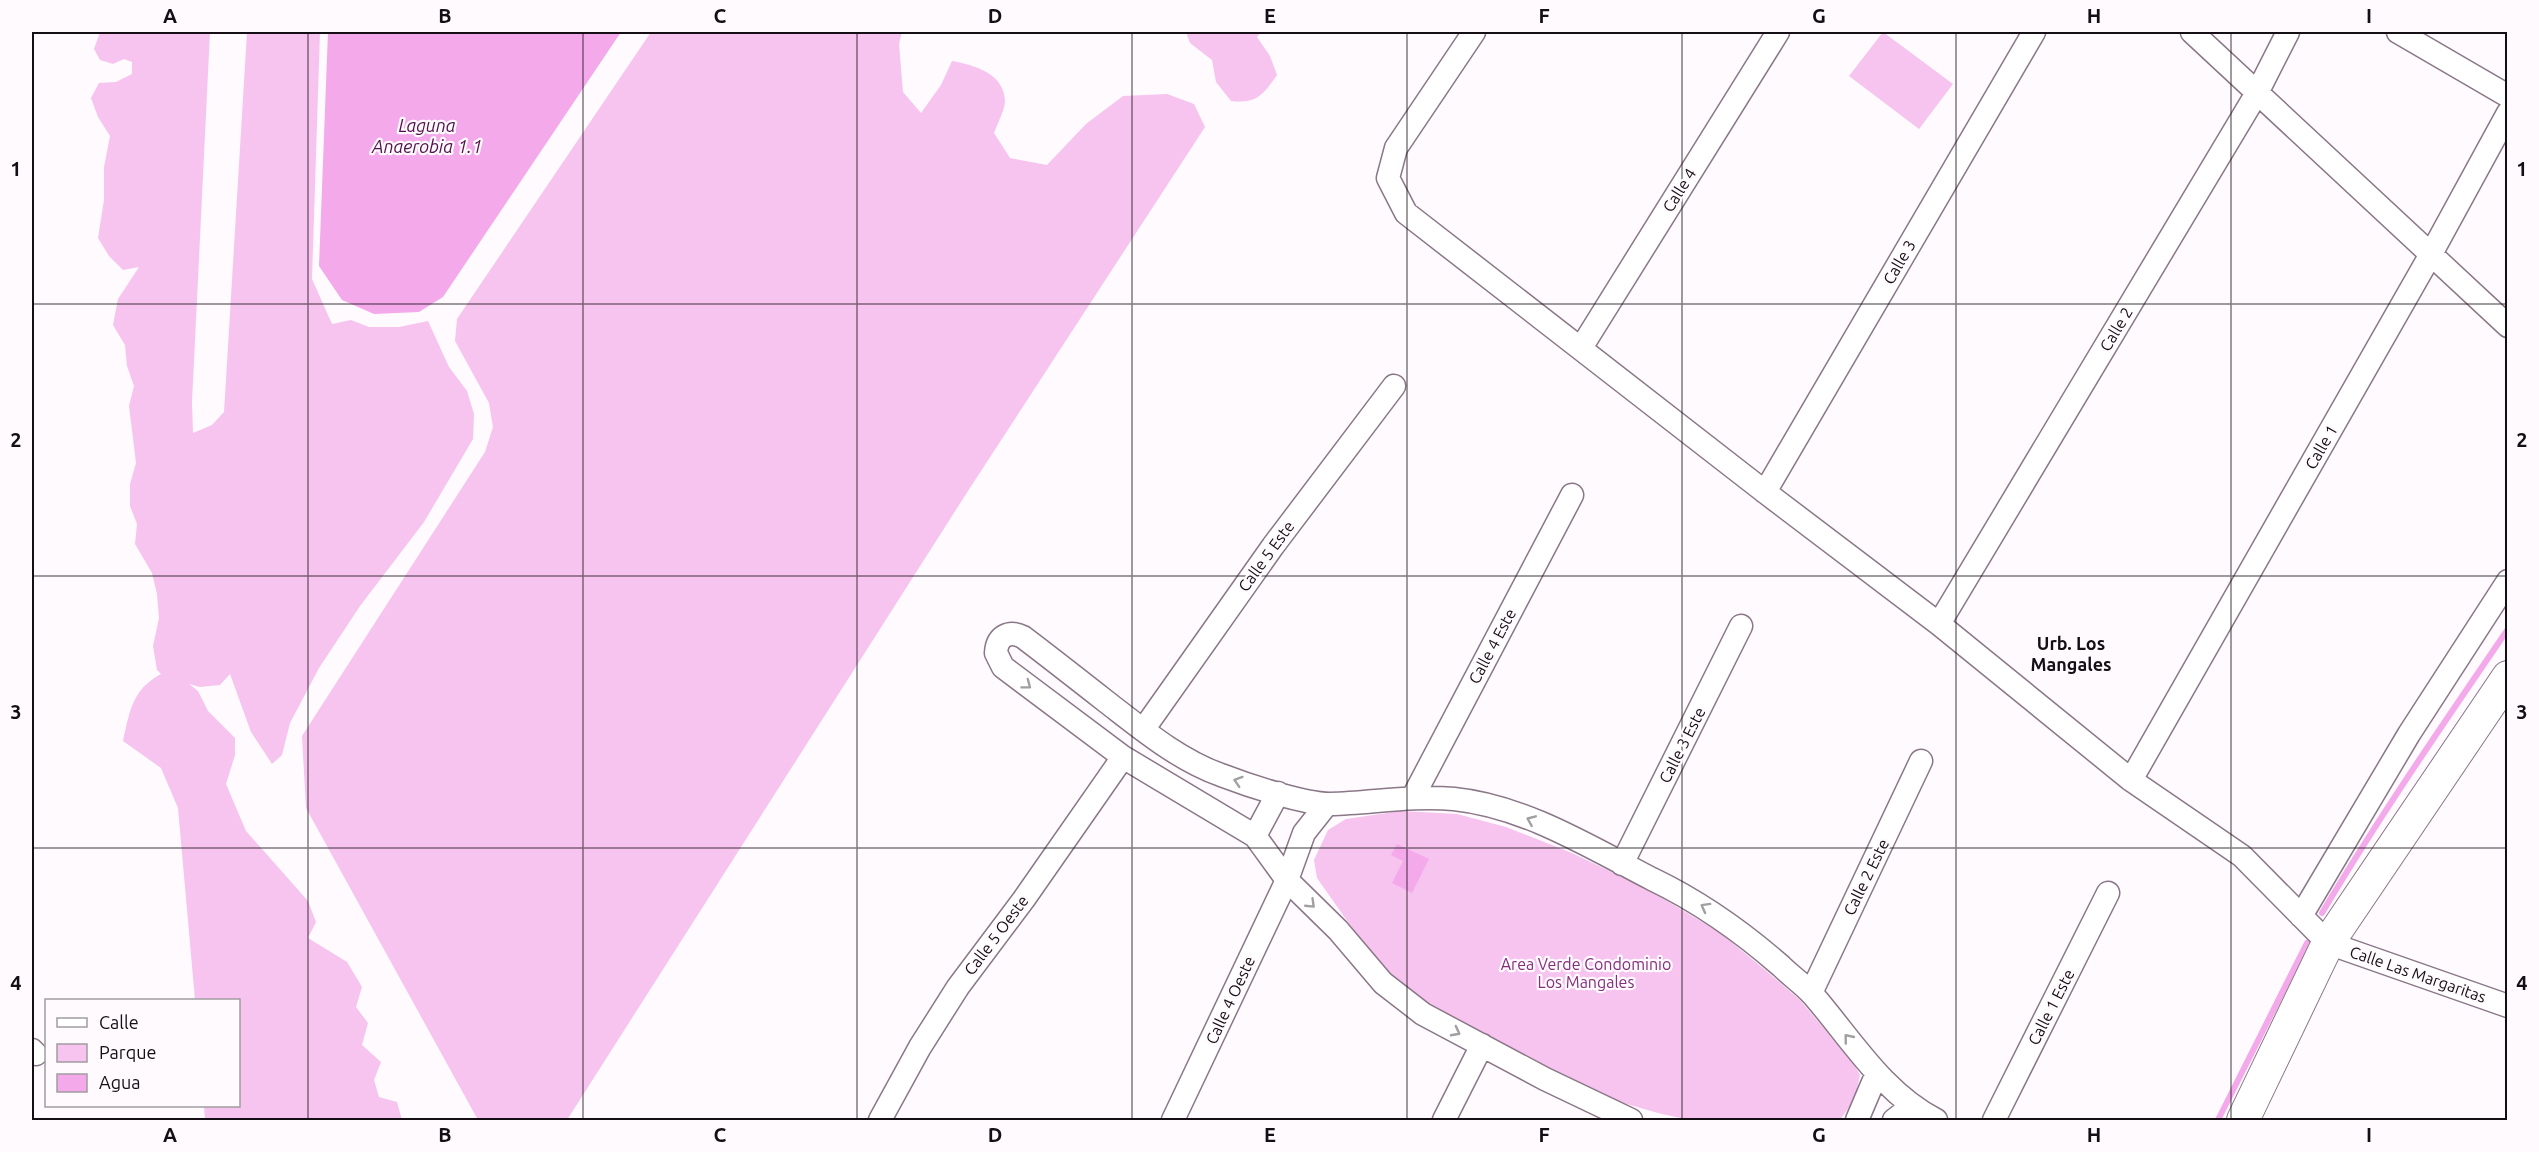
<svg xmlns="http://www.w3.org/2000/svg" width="2539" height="1152" viewBox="0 0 2539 1152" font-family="Ubuntu,sans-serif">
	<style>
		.green { fill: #f6c4ef }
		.water { fill: #f4a9eb }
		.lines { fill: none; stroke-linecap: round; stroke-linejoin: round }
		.stream { stroke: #f4a9eb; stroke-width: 6 }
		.street-casing { stroke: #8a7787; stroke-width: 25 }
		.secondary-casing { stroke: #8a7787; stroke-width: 34 }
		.street { stroke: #fff; stroke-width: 22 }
		.secondary { stroke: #fff; stroke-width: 32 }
		.oneway { stroke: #a19fa1 }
		.grid { fill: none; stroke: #150e14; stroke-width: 1.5; stroke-opacity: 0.55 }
		.labels { text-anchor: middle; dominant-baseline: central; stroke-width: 4.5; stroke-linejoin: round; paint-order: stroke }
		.street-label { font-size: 16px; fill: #150e14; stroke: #fefafd }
		.park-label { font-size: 16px; fill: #842e7d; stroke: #fefafd }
		.water-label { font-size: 18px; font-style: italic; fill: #52114d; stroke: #fefafd }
		.neighbourhood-label { font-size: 18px; font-weight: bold; fill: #150e14; stroke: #fefafd }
		.neatline { fill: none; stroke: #150e14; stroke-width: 2 }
		.grid-label { font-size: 20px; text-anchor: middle; font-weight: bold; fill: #150e14 }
	</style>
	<rect width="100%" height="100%" fill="#fefafd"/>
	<path class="green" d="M100 32H210L192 402 193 433 212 425 224 412 247 32H320L312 279 332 324 351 320 369 327H399L428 321 449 367 467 391 474 414 473 439 424 522 360 606 319 668 290 723 282 755 272 764 251 732 230 674 220 685 200 687 189 684 198 691 208 711 235 738V755L226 784 246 831 308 901 316 922 308 938 347 962 362 987 356 1007 368 1023 362 1045 381 1062 374 1080 379 1097 397 1102 402 1120H205L204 1106H238V1000H195L178 808 161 768 123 741C130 710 132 690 161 674L157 670 153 646 159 618 157 594 152 573 135 544 137 524 130 506V484L136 463 129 406 134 386 127 366 125 345 113 325 118 299 139 267 123 270 109 256 98 238 104 200V167L110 136 98 117 91 98 99 83 116 82 132 74V62L124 59 113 64 100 60 94 49Z
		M651 32H902L899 44 903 92 921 113 941 85 952 61C974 65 1004 73 1005 101 1005 110 997 124 994 133L1010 158 1047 165 1086 124 1123 96 1167 94 1194 104 1205 127 966 494 567 1120H478L306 808 302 736 485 452 493 427 489 403 455 341 457 319Z
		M1186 32H1261L1257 37 1270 56 1277 75C1263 95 1257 104 1231 101L1216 82 1212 60 1190 43Z
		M1883 32 1953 84 1919 129 1849 76Z
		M1401 811 1457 814 1506 827 1572 853 1647 889 1719 932 1764 969 1800 1000 1853 1063 1860 1075 1855 1099 1840 1120H1689L1658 1113 1606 1098 1433 1010 1390 976 1367 949 1317 878 1314 860 1328 830 1346 819Z"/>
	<path class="water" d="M328 32H621L443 297 419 312 374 314 342 300 319 266Z
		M1397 844 1429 859 1412 893 1392 883 1403 861 1391 855Z"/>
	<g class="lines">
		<path class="stream" d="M2322 913C2380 815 2444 723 2508 629
			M2218 1120 2307 943"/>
		<g class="street-casing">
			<path id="street" d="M1474 32 1396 148 1388 178 1406 213 1765 492 1939 624 2131 780 2242 856 2328 943 2508 1006
				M2192 32 2508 326
				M2398 32 2508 96
				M1581 348 1778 32
				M1765 492 2034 32
				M1939 624 2257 93 2288 32
				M1143 730 1273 546 1394 386
				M2131 780 2431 254 2508 113
				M1413 797 1572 495
				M1255 836 1278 793
				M1622 864 1741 626
				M2301 916 2409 734 2508 581
				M1811 993 1921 761
				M32 1050 36 1054
				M880 1120 920 1047 958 987 1024 899 1123 757
				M1173 1120 1287 880 1304 833 1327 804
				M1444 1120 1482 1045
				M1631 1120 1545 1079 1423 1014 1383 983 1338 930 1287 880 1255 836 1123 757 1003 667 996 653C997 636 1009 630 1023 637 1052 659 1080 681 1108 703 1143 730 1179 760 1221 775 1247 785 1304 804 1330 804 1372 803 1412 795 1454 799 1524 806 1590 847 1652 879 1700 902 1741 931 1781 966 1791 976 1803 984 1813 995 1851 1039 1883 1093 1936 1120
				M1857 1120 1877 1073
				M1894 1120 1903 1113 1915 1110
				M1994 1120 2108 893"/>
		</g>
		<g class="secondary-casing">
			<path id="secondary" d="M2243 1120 2328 943 2508 677"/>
		</g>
		<use href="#street" class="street"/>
		<use href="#secondary" class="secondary"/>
	</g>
	<defs><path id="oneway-chevron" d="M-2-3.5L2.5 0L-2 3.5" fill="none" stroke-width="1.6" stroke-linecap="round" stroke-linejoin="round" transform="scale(1.5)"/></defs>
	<g class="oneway">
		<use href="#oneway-chevron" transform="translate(1027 685) rotate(37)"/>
		<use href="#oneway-chevron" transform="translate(1238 781) rotate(-162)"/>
		<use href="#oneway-chevron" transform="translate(1531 820) rotate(-157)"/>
		<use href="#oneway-chevron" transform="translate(1311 904) rotate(44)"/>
		<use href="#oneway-chevron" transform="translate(1705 907) rotate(-151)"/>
		<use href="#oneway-chevron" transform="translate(1456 1032) rotate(28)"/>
		<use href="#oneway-chevron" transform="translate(1848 1038) rotate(-129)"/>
	</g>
	<path class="grid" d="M308 32V1120M583 32V1120M857 32V1120M1132 32V1120M1407 32V1120M1682 32V1120M1956 32V1120M2231 32V1120M32 304H2508M32 576H2508M32 848H2508"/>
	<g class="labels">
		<g class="street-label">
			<text transform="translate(1679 190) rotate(-58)">Calle 4</text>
			<text transform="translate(1899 262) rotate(-60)">Calle 3</text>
			<text transform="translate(2116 329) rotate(-59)">Calle 2</text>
			<text transform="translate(2321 447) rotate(-60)">Calle 1</text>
			<text transform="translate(1266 556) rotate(-54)">Calle 5 Este</text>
			<text transform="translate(1492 646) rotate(-62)">Calle 4 Este</text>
			<text transform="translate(1682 745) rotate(-63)">Calle 3 Este</text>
			<text transform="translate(1866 877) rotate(-64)">Calle 2 Este</text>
			<text transform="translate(996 935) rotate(-53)">Calle 5 Oeste</text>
			<text transform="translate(2418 974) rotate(19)">Calle Las Margaritas</text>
			<text transform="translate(1230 1000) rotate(-65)">Calle 4 Oeste</text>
			<text transform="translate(2051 1007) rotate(-63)">Calle 1 Este</text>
		</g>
		<g class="park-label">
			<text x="1586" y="964">Area Verde Condominio<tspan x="1586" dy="18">Los Mangales</tspan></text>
		</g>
		<g class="water-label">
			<text x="427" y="125">Laguna<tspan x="427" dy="21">Anaerobia 1.1</tspan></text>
		</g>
		<g class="neighbourhood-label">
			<text x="2071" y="643">Urb. Los<tspan x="2071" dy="21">Mangales</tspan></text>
		</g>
	</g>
	<rect width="2539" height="1152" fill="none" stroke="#fefafd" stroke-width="66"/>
	<rect x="45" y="999" width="195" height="108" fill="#fefafd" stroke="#a19ca0" stroke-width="1.5"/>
	<rect x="57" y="1018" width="30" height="9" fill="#ffffff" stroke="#a19ca0" stroke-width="1.5"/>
	<text x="99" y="1029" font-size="18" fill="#150e14">Calle</text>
	<rect x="57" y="1044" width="30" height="18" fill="#f6c4ef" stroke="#a19ca0" stroke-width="1.5"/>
	<text x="99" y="1059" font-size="18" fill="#150e14">Parque</text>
	<rect x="57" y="1074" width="30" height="18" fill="#f4a9eb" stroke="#a19ca0" stroke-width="1.5"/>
	<text x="99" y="1089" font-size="18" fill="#150e14">Agua</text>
	<rect x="33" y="33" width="2473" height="1086" class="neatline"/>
	<g class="grid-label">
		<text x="170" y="23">A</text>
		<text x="445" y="23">B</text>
		<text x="720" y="23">C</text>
		<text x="995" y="23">D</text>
		<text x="1270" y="23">E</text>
		<text x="1544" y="23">F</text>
		<text x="1819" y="23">G</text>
		<text x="2094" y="23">H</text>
		<text x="2369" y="23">I</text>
		<text x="16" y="176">1</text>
		<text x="2522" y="176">1</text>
		<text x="16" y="447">2</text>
		<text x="2522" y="447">2</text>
		<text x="16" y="719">3</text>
		<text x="2522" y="719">3</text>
		<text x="16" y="990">4</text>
		<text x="2522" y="990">4</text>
		<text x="170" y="1142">A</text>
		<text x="445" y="1142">B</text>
		<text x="720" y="1142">C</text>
		<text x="995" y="1142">D</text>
		<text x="1270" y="1142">E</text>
		<text x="1544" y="1142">F</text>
		<text x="1819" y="1142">G</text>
		<text x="2094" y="1142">H</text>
		<text x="2369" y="1142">I</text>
	</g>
</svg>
